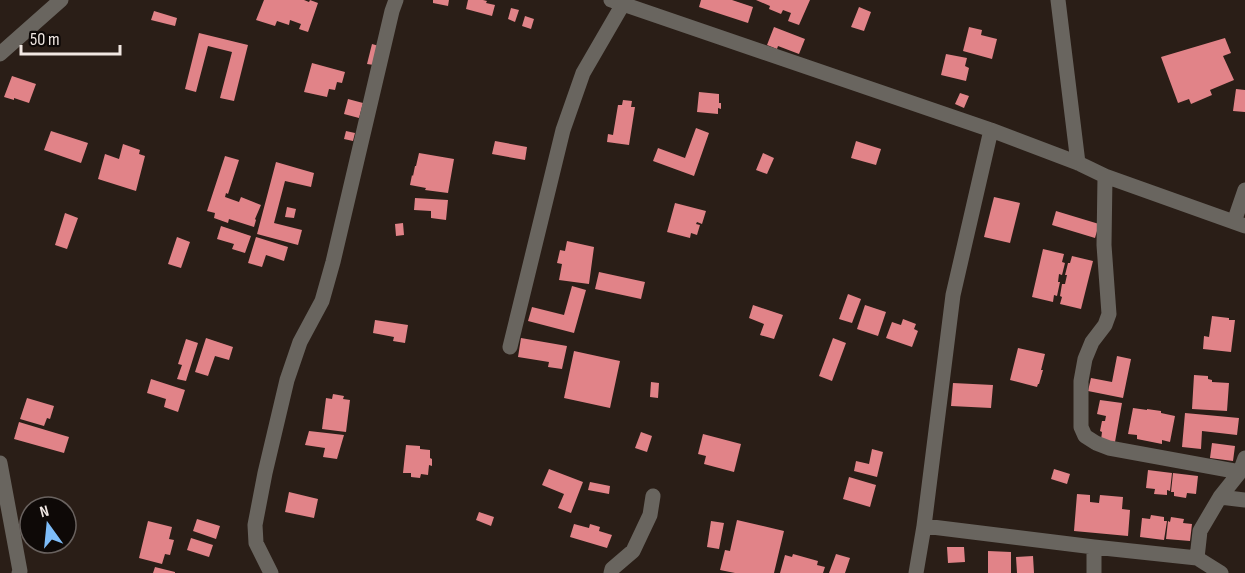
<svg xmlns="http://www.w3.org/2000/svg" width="1245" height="573" viewBox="0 0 1245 573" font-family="'Sofia Sans Condensed',sans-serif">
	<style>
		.building { fill: #e18388 }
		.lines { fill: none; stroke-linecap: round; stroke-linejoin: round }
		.minor { stroke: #69655f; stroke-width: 15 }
	</style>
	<rect width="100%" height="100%" fill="#2a1e17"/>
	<path class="building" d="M264 0H304L309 2 310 0 318 3 308 32 299 29 301 24 290 20 289 25 277 21 275 26 256 20Z
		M433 0H449L448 6 433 3Z
		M468 0H483L487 1 486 3 495 5 492 16 466 9Z
		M701 0H732L753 7 748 23 699 7Z
		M756 0H810L799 25 788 21 791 13 783 10 781 14 769 9 770 6Z
		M859 7 871 12 864 31 851 27Z
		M511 8 519 10 515 22 508 19Z
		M154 11 177 18 175 26 151 20Z
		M525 16 534 19 531 29 522 26Z
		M774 27 805 39 799 54 778 46 777 49 767 45Z
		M969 27 982 30 981 35 997 39 992 59 963 51Z
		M199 33 248 45 234 101 220 98 232 52 208 46 196 92 185 89Z
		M1225 38 1231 53 1223 56 1234 80 1210 90 1212 95 1191 104 1189 99 1178 103 1161 57Z
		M372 44 379 46 374 65 367 64Z
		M946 54 967 58 965 66 969 68 966 81 941 75Z
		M312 63 345 72 342 83 337 82 335 90 329 89 327 97 304 92Z
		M12 76 36 84 29 103 14 98V100L4 97Z
		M1236 89 1245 90V112L1233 111Z
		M699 92 719 94V103H721V109L718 108V114L697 112Z
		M960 93 969 96 964 108 955 104Z
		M348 99 363 103 359 118 344 114Z
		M623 100 632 101 631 107H635L629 145 607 142 608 134 613 135 618 105H622Z
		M696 128 709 133 694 176 653 161 658 148 685 158Z
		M51 131 88 143 81 163 44 150Z
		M346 131 355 133 353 141 344 139Z
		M495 141 527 147 525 160 492 154Z
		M856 141 881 149 876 165 851 158Z
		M123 144 140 150 139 154 145 156 136 191 98 179 105 154 119 159Z
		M419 153 454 159 448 193 425 190 426 188 410 185 412 175 413 176 415 166H416Z
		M763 153 774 158 767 174 756 170Z
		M225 156 239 160 228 194 226 193 225 197 239 202 241 197 261 205 255 219 256 220 254 227 229 219 228 223 214 218 215 213 207 211Z
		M276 162 314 173 311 187 285 181 274 223 302 230 298 245 257 234Z
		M994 197 1020 203 1010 243 984 237Z
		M415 198 448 200 446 220 431 218V211L414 210Z
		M675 203 706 211 702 224 697 222 696 224 700 225 697 235 691 233 690 238 667 232Z
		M287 207 296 209 294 218 285 217Z
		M1056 211 1099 224 1095 238 1052 225Z
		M65 213 78 218 67 249 55 245Z
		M403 223 404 235 396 236 395 224Z
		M221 226 251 236 245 253 232 249 234 244 217 239Z
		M177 237 190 242 181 268 168 264Z
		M256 237 288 247 284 261 266 255 262 267 248 263Z
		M567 241 594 247 589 284 559 280 562 264 557 263 560 250 565 251Z
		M1043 249 1064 254 1062 262 1065 263 1062 275 1059 274 1058 282H1060L1057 296 1054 295 1053 302 1032 297Z
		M1072 256 1093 261 1081 309 1060 304 1062 297 1060 296 1062 284H1065L1067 275H1065L1068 263H1070Z
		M599 272 645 282 641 299 595 289Z
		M572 286 586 290 574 333 528 321 532 307 564 315Z
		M848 294 861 299 852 323 839 319Z
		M753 305 783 315 774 339 760 335 764 324 749 318Z
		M865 305 886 312 878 336 857 329Z
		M1212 316 1229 318V320H1235L1231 352 1203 349 1204 336 1209 337Z
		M903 319 916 324 914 329 918 331 912 347 886 338 892 322 901 325Z
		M375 320 408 325 405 343 393 341 394 337 373 333Z
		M206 338 233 347 229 360 215 356 208 376 195 372Z
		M521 338 567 346 562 369 548 367 549 362 518 357Z
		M833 338 846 343 832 381 819 376Z
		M186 339 198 343 186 381 177 379 182 365 178 364Z
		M1018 348 1045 354 1041 370H1043L1039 384H1038L1037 387 1010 380Z
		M574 351 620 361 610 408 564 398Z
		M1117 356 1131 359 1123 398 1088 391 1091 378 1112 382Z
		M1194 375 1208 376V379L1212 380V382L1229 383 1227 411 1192 409Z
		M151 379 185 390 178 412 164 407 166 399 147 393Z
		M651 382 659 383 658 398 650 397Z
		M953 383 993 385 991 408 951 406Z
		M333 394 344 396 343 399 350 400 346 432 322 429 326 398 332 399Z
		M27 398 54 406 50 419 47 418 44 426 20 419Z
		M1100 400 1122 403 1115 442 1101 440 1102 432 1100 431 1102 421H1105L1106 416 1097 414Z
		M1133 408 1147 410V409L1161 411V413L1175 416 1170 442 1162 440V444L1137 439V435L1128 434Z
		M1185 413 1239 418 1237 435 1202 431 1201 449 1182 447Z
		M19 422 69 437 64 453 14 439Z
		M309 431 344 435 337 459 323 457 325 448 305 445Z
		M641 432 652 436 647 452 635 448Z
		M703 434 741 444 734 472 704 464 706 456 698 454Z
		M1212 443 1235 446 1233 461 1210 458Z
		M406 445 420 446V449L430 450V458L432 459V466L429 465 428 475 421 474 420 478 411 477V473H403Z
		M872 449 883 452 877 477 854 471 856 461 869 464Z
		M549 469 583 482 571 513 558 508 564 494 542 485Z
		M1054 469 1070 474 1067 484 1051 479Z
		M1148 470 1172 473 1170 491 1167 490V495L1154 494 1155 489 1146 488Z
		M1173 473 1198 476 1196 494 1187 493 1186 498 1174 496V492H1171Z
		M849 477 876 485 870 507 843 499Z
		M590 482 610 486 609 494 588 490Z
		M289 492 318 499 314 518 285 512Z
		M1077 494 1090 495V502L1099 503 1100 495 1123 497 1122 509 1130 510 1128 536 1074 531Z
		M479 512 494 517 491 526 476 520Z
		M1151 515 1164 517V521H1167L1164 540 1140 537 1142 518 1150 519Z
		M1171 517 1184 519 1183 523 1192 524 1190 541 1166 539 1168 521 1170 522Z
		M197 519 220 526 216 539 193 531Z
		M737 520 784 531 774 573H735L720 570 725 550 730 551Z
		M148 521 172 527 169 539 174 540 170 555 165 554 162 564 139 558Z
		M711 521 724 523 719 549 707 547Z
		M574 524 589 528 590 524 600 527 599 531 612 535 607 548 570 537Z
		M191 538 213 545 209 557 187 550Z
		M947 547H964L965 562 948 563Z
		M988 551 1011 552V573H988Z
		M793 554 818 561 817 565 825 567 823 573H780L785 555 792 557Z
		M836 554 850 558 845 573H829Z
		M1033 556 1034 573H1017L1016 557Z
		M155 567 175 572V573H153Z"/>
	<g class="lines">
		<path class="minor" d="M611 0 991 130 1078 163 1105 176 1245 226
			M1058 0 1078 163
			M0 54 61 0
			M1105 176 1104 245 1109 314 1105 325 1092 342 1085 359 1081 381V427L1085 436 1096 443 1109 448 1240 472
			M1234 222 1245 190
			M510 347 563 130 583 73 623 4V0
			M0 463 20 571 19 573
			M1220 497 1245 500
			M924 526 1094 547 1197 558 1221 573
			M1197 558 1200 531 1220 497 1240 472 1245 458
			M271 573 256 543 255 525 265 473 287 380 300 342 322 301 333 262 392 11 396 0
			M611 573 612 569 633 551 650 515 653 496
			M916 573 924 526 953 295 991 130
			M1094 573V547"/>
	</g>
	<g transform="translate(48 525) rotate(345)"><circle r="28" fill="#0e0907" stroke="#69625f" stroke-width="1.5"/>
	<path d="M0-4.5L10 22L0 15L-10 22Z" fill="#7ebdf9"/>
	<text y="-9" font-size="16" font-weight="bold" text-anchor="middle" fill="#f1e8e3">N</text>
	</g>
	<path d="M21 45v9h99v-9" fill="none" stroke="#f1e8e3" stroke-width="3"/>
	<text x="30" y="45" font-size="18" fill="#f1e8e3" stroke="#0e0907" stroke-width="4.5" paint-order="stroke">50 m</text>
</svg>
